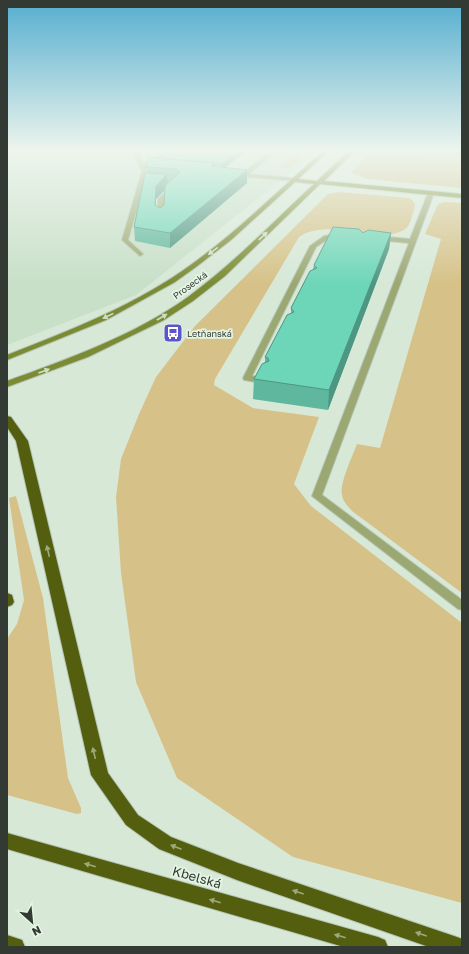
<svg xmlns="http://www.w3.org/2000/svg" width="469" height="954" viewBox="0 0 469 954" font-family="'Golos Text',sans-serif">
	<style>
		.built { fill: #c8dfc8 }
		.green { fill: #d6c288 }
		.lines { fill: none; stroke-linecap: round; stroke-linejoin: round }
		.lane-casing { stroke: #b6c5b6; stroke-width: 2 }
		.secondary-casing { stroke: #b6c5b6; stroke-width: 2 }
		.highway-casing { stroke: #b6c5b6; stroke-width: 2 }
		.lane { fill: #9ca872; fill-rule: evenodd }
		.secondary { fill: #7b8b33; fill-rule: evenodd }
		.highway { fill: #535f0f; fill-rule: evenodd }
		.wall { fill: #5fb89e; fill-rule: evenodd }
		.shaded-wall { fill: #4d9681 }
		.building { fill: #6ed6b8; stroke: #4d9681 }
		.oneway { fill: #cfe0c1 }
		.oneway2 { fill: #9caa7a }
		.labels { text-anchor: middle; dominant-baseline: central; stroke-width: 3.5; stroke-linejoin: round; paint-order: stroke }
		.far-street-label { font-size: 9px; fill: #333a33; stroke: #e4f5e4 }
		.far-poi-label { font-size: 9px; fill: #333a33; stroke: #e4f5e4; text-anchor: start }
		.near-street-label { font-size: 13px; fill: #333a33; stroke: #e4f5e4 }
	</style>
	<rect width="100%" height="100%" fill="#d7e8d7"/>
	<path class="built" d="M7 151H316L289 174 136 295 7 345Z"/>
	<path class="green" d="M7 151H118L123 158 68 152 35 155 7 154Z
		M298 151H301V160L289 168H279Z
		M372 151H397L462 157V188L367 179 353 173 352 171Z
		M339 192 409 198C416 203 416 205 413 213 411 218 410 226 405 229 383 246 328 216 299 237L215 379 214 385 253 408 319 417 294 484 311 506 462 623V903L293 857 177 778 136 682 121 573 116 497 121 459 139 414 156 377 195 326 328 194Z
		M445 202 462 203V593L352 511C348 506 343 502 342 495 339 484 353 455 357 444L380 448 441 239 425 234 438 204Z
		M16 496 43 598 68 778 81 808V813L77 814 7 795V639L17 624 24 600 9 498Z"/>
	<g class="lines">
		<g class="lane-casing">
			<path id="lane" d="M132 151H138L144 163 159 164 162 166 159 168 146 167 148 171 128 240 142 253 143 254 140 256 122 240 142 171Z
				M271 151H277L249 174 293 178 295 179V181L235 176 232 174 235 172 243 173Z
				M421 151 462 152V156L424 153Z
				M171 187 176 188 164 199 163 219 158 220V199Z
				M431 191 434 193 322 495 462 600V610L458 609 312 496 409 243 377 240 374 238 377 236 410 239 428 193Z
				M341 233 343 234V236L328 239 316 247 252 376 266 378 267 380 263 383 244 380 243 378 310 246 324 236Z"/>
		</g>
		<g class="secondary-casing">
			<path id="secondary" d="M323 151H329L298 179 317 181 349 151H355L324 181 462 194V198L320 184 225 276 193 301 164 320 88 357 7 387V381C68 359 135 335 188 297 233 264 273 222 314 184L295 182 231 240 196 267 175 282 106 320 7 360V355C71 330 136 305 192 264 239 230 280 189 323 151Z"/>
		</g>
		<g class="highway-casing">
			<path id="highway" d="M7 416 11 417 28 441 108 773 138 815 171 837 238 863 457 937 462 939V947H429L237 880 159 849 126 825 91 775 16 441 7 427Z
				M7 593 12 595 14 602 12 605 7 607Z
				M7 833 378 937 385 940 388 947H344L7 849Z
				M7 935 22 940 25 947H7Z"/>
		</g>
		<use href="#lane" class="lane"/>
		<use href="#secondary" class="secondary"/>
		<use href="#highway" class="highway"/>
	</g>
	<path class="wall" d="M246 151 225 167 247 170V183L170 248 135 241 134 227 147 173 146 167 156 158ZM165 190 164 205 160 208 156 206V199Z
		M363 233H391L389 249 328 410 253 399 254 379 265 362V357L291 313V308L313 269 314 265Z"/>
	<path class="shaded-wall" d="M240 151H246L222 170V164Z
		M215 163V176L211 166Z
		M247 170V183L170 248V233Z
		M167 174 168 187 156 199V219L155 205 156 186Z
		M391 233 389 249 328 410 329 390Z"/>
	<path class="building" d="M167 151H240L222 164H215V163L156 158Z
		M148 157 215 163 211 166 247 170 170 233 134 227 145 173 167 174 156 186 155 205 160 208 164 205 165 186 180 172 176 169 146 167Z
		M333 227 359 229 363 233 368 230 391 233 329 390 254 379 262 364 269 361 268 358 265 357 287 315 294 312 291 308 310 271 317 268 314 265Z"/>
	<defs><path id="oneway-solid" d="M-6-.8H1V-3.2L6.5 0L1 3.2V.8H-6Z"/></defs>
	<g class="oneway">
		<use href="#oneway-solid" transform="translate(263 236) rotate(-43)"/>
		<use href="#oneway-solid" transform="translate(213 251) rotate(143)"/>
		<use href="#oneway-solid" transform="translate(108 316) rotate(154)"/>
		<use href="#oneway-solid" transform="translate(162 317) rotate(-30)"/>
		<use href="#oneway-solid" transform="translate(44 371) rotate(-20)"/>
	</g>
	<g class="oneway2">
		<use href="#oneway-solid" transform="translate(48 551) rotate(-103)"/>
		<use href="#oneway-solid" transform="translate(94 753) rotate(-103)"/>
		<use href="#oneway-solid" transform="translate(176 847) rotate(-159)"/>
		<use href="#oneway-solid" transform="translate(90 865) rotate(-164)"/>
		<use href="#oneway-solid" transform="translate(298 892) rotate(-161)"/>
		<use href="#oneway-solid" transform="translate(215 901) rotate(-164)"/>
		<use href="#oneway-solid" transform="translate(421 934) rotate(-161)"/>
		<use href="#oneway-solid" transform="translate(340 936) rotate(-164)"/>
	</g>
	<linearGradient id="sky" x2="0" y2="1"><stop stop-color="#55aecf"/><stop offset="0.53" stop-color="#edf5ed"/><stop offset="1" stop-color="#edf5ed" stop-opacity="0"/></linearGradient>
	<rect width="469" height="284" fill="url(#sky)"/>
	<defs>
		<g id="bus-square" transform="scale(1)"><rect x="-9" y="-9" width="18" height="18" rx="4" fill="#5b54cc" stroke="#e4f5e4"/><path d="M-5-6H5V4H4V6H2V4H-2V6H-4V4H-5ZM-3.5-4V0h7V-4ZM-3.5 1.2v1.5H-2V1.2ZM2 1.2v1.5H3.5V1.2Z" fill="#fff"/></g>
	</defs>
	<g fill-rule="evenodd">
		<use href="#bus-square" x="173" y="333"/>
	</g>
	<g class="labels">
		<g class="far-street-label">
			<text transform="translate(190 285) rotate(-36)">Prosecká</text>
		</g>
		<g class="far-poi-label">
			<text x="187" y="333">Letňanská</text>
		</g>
		<g class="near-street-label">
			<text transform="translate(197 877) rotate(16)">Kbelská</text>
		</g>
	</g>
	<rect width="469" height="954" fill="none" stroke="#333a33" stroke-width="16"/>
	<g transform="translate(32 922) rotate(153)" stroke="#e4f5e4" stroke-width="3" paint-order="stroke">
	<path d="M0-3L7 15L0 10L-7 15Z" fill="#333a33"/>
	<text y="-6" font-size="11" font-weight="bold" text-anchor="middle" fill="#333a33">N</text>
	</g>
</svg>
